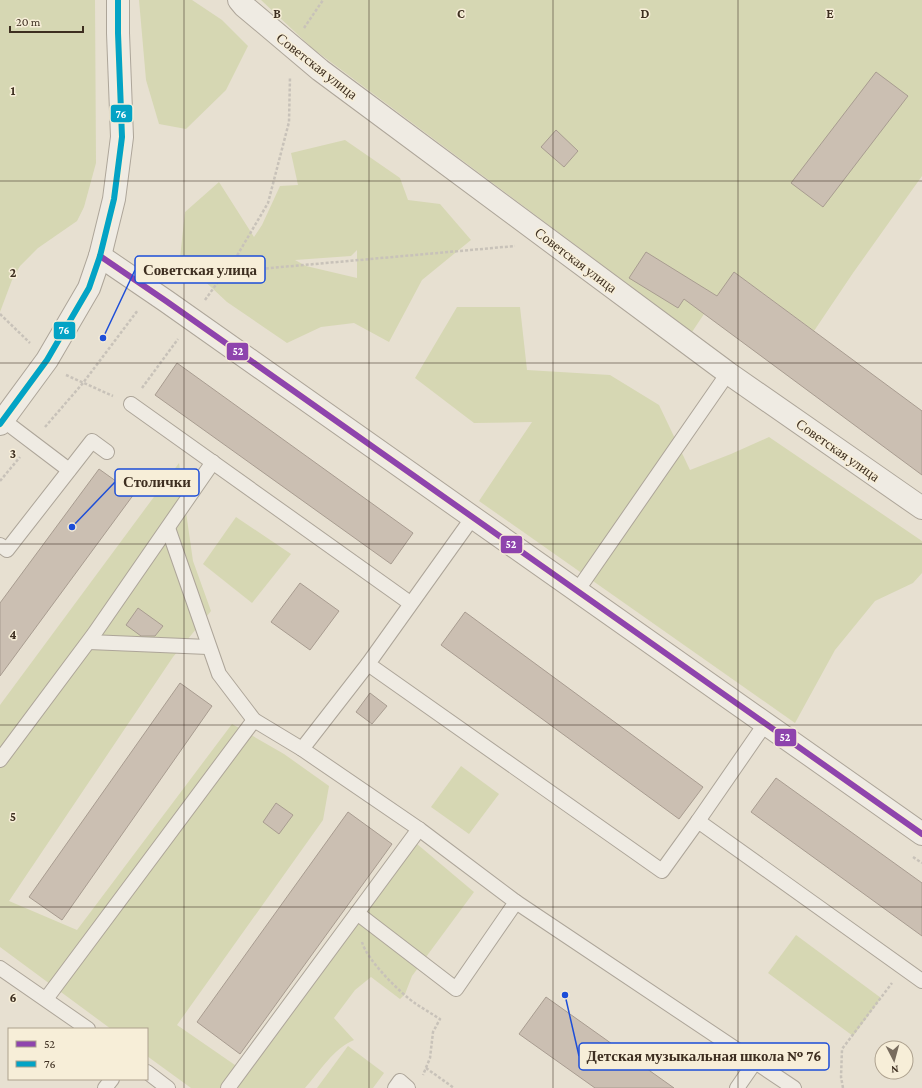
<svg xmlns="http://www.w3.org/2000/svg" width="922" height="1088" font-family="'Crimson Pro',serif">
  <rect width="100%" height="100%" fill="#e7e0d1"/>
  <g fill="#d6d7b3" fill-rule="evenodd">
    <path d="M 0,0 L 95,0 L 96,163 L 84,207 L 77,221 L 38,248 L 20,266 L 12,280 L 0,312 Z"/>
    <path d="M 139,0 L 192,0 L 222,20 L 248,46 L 226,90 L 186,129 L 159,124 L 146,80 Z"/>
    <path d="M 261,0 L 922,0 L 922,176 L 853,273 L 814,331 L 735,273 L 704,314 L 692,332 L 312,48 Z"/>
    <path d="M 345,140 L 400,178 L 408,200 L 440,204 L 471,240 L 422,280 L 389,342 L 354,323 L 321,327 L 287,343 L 227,302 L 180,258 L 185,212 L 219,182 L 254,237 L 262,225 L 280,186 L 298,185 L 291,153 ZM 357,250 L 357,278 L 306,266 L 295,260 L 351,256 Z"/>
    <path d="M 457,307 L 520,307 L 527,370 L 610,375 L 659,405 L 690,470 L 731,454 L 769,437 L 922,541 L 922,573 L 913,583 L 875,601 L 835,650 L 795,723 L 479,501 L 532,422 L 474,423 L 415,378 Z"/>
    <path d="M 179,463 L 193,561 L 211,611 L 173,657 L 9,901 L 77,930 L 232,724 L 284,754 L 329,786 L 323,820 L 177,1025 L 248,1074 L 417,844 L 474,892 L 412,976 L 405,994 L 400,999 L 371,977 L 355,990 L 334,1018 L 354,1040 C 334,1048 320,1071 305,1088 L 191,1088 L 147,1056 L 147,1029 L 111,1029 L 0,947 L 0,705 Z"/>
    <path d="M 236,517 L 291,554 L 252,603 L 203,564 Z"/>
    <path d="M 461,766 L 499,794 L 469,834 L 431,807 Z"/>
    <path d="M 796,935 L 881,998 L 853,1036 L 768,973 Z"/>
    <path d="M 348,1046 L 384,1073 L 373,1088 L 317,1088 Z"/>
  </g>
  <g fill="#cbbfb2" stroke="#a89c90">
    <path d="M 876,72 L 908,96 L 823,207 L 791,183 Z"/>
    <path d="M 556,130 L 578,151 L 564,167 L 541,147 Z"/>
    <path d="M 646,252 L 717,296 L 734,272 L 922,411 L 922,475 L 684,299 L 678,308 L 629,278 Z"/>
    <path d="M 177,363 L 413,533 L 391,564 L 155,395 Z"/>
    <path d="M 99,469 L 134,494 L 0,676 L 0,603 Z"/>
    <path d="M 300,583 L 339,611 L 310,650 L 271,622 Z"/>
    <path d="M 138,608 L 163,626 L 155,636 L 141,636 L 126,625 Z"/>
    <path d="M 465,612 L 703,787 L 679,819 L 441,645 Z"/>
    <path d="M 180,683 L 212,706 L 62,920 L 29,897 Z"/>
    <path d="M 370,693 L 387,706 L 372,724 L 356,712 Z"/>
    <path d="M 776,778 L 922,883 L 922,936 L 751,812 Z"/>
    <path d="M 276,803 L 293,815 L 279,834 L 263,822 Z"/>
    <path d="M 348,812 L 392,844 L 240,1054 L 197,1022 Z"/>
    <path d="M 546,997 L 674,1088 L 595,1088 L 519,1034 Z"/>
  </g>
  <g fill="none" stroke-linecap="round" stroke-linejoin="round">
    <g stroke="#ada599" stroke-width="16">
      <g id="service">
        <path d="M 131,404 L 410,603"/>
        <path d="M 3,420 L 69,470"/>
        <path d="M 473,517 L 368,664 L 662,871 L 698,821 L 922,981"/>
        <path d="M 168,528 L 219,674 L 254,720 L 302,749 L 419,829 L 516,902 L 456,989 L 357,913"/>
        <path d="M 0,545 L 7,550 L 92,441 L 107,452"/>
        <path d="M 577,591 L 728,373"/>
        <path d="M 89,642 L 208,647"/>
        <path d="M 302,749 L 368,664"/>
        <path d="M 0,760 L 94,634 L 213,462"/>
        <path d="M 698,821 L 765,724"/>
        <path d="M 516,902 L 794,1088"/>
        <path d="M 0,968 L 88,1029"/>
        <path d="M 46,999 L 254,720"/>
        <path d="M 147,1072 L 168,1088"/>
        <path d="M 105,1088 L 112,1079"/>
        <path d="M 228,1088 L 419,829"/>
        <path d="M 395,1088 L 400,1081 L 408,1088"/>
        <path d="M 737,1088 L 755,1062"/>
      </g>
    </g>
    <g stroke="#ada599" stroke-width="24">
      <g id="minor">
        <path d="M 239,0 L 244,6 L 320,70 L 728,373 L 922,508"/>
        <path d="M 100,256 L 166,301 L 922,834"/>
      </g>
    </g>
    <g stroke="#ada599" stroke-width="24">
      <path id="tertiary" d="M 0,424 L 47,360 L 89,288 L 100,256 L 114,199 L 122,137 L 118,33 L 118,0"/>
    </g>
    <g stroke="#c8c2b9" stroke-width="2.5" stroke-dasharray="3 2" stroke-linecap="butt">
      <path d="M 304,28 L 323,0"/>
      <path d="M 226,272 L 515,246"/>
      <path d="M 205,300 L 238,254 L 268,203 L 289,122 L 290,77"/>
      <path d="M 0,314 L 30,343"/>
      <path d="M 66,375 L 113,396"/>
      <path d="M 142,388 L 178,339"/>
      <path d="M 45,427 L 83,383 L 138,310"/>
      <path d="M 0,481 L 20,457"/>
      <path d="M 913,857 L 922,863"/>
      <path d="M 362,942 C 367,960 400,993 416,1004 C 424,1009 432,1014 440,1019 L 433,1032 L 430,1058 L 423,1075"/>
      <path d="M 426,1068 L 454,1088"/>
      <path d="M 843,1088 L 841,1077 L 842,1049 L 892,983"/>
    </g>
    <use href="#service" stroke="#efebe3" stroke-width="14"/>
    <use href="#minor" stroke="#efebe3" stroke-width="22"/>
    <use href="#tertiary" stroke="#efebe3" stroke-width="22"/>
    <g stroke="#f7eed8" stroke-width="9">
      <path id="bus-1" d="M 100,256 L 166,301 L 922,834"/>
    </g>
    <g stroke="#f7eed8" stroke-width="9">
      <path id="bus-2" d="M 0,424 L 47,360 L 89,288 L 100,256 L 114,199 L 122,137 L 118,33 L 118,0"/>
    </g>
    <use href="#bus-1" stroke="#8e44ad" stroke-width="6"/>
    <use href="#bus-2" stroke="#03a3c5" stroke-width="6"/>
  </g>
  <path fill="none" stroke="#3d2e20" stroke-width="1" stroke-opacity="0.55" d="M 184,0 L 184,1088M 369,0 L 369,1088M 553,0 L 553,1088M 738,0 L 738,1088M 0,181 L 922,181M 0,363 L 922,363M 0,544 L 922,544M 0,725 L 922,725M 0,907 L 922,907"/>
  <g text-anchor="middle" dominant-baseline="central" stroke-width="3" stroke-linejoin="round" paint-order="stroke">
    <g font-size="14" fill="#3d2e20" stroke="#f7eed8">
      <text transform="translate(317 66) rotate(38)">Советская улица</text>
      <text transform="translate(576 260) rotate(37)">Советская улица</text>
      <text transform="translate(838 450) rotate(35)">Советская улица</text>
    </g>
  </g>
  <g font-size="13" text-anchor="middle" font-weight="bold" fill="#3d2e20" stroke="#f7eed8" stroke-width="3" stroke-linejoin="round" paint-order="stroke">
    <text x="277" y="18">B</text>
    <text x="461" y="18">C</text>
    <text x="645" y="18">D</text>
    <text x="830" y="18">E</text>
    <text x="13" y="95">1</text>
    <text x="13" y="277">2</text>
    <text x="13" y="458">3</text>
    <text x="13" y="639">4</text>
    <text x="13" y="821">5</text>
    <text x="13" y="1002">6</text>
  </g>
  <path fill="none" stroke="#1d4ed8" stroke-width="1.5" d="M103 338L135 270M72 527L115 482M565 995L579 1056"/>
  <g fill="#1d4ed8" stroke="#f7eed8" stroke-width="1.5">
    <circle cx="103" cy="338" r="4"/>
    <circle cx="72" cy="527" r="4"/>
    <circle cx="565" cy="995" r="4"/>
  </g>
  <g fill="#f7eed8" stroke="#1d4ed8" stroke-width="1.5">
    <rect x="135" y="256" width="130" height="27" rx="4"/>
    <rect x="115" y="469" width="84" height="27" rx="4"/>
    <rect x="579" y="1043" width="250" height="27" rx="4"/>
  </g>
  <g font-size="15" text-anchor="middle" font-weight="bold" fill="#3d2e20">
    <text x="200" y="275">Советская улица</text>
    <text x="157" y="487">Столички</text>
    <text x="704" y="1061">Детская музыкальная школа № 76</text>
  </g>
  <g stroke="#f7eed8" stroke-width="1.5">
    <rect x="110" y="104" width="23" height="19" rx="4" fill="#03a3c5"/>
    <rect x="53" y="321" width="23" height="19" rx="4" fill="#03a3c5"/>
    <rect x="226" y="342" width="23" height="19" rx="4" fill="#8e44ad"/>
    <rect x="500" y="535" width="23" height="19" rx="4" fill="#8e44ad"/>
    <rect x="774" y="728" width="23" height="19" rx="4" fill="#8e44ad"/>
  </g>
  <g font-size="11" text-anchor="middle" font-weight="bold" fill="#fff">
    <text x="121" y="118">76</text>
    <text x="64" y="334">76</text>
    <text x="238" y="355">52</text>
    <text x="511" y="548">52</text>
    <text x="785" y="741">52</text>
  </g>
  <rect x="8" y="1028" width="140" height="52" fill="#f7eed8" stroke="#ada18e"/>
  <rect x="16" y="1041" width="20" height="6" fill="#8e44ad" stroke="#ada18e"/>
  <text x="44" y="1048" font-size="12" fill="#3d2e20">52</text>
  <rect x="16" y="1061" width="20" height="6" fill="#03a3c5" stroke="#ada18e"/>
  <text x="44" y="1068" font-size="12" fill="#3d2e20">76</text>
  <g transform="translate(894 1060) rotate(174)"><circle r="19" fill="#f7eed8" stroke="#ada18e"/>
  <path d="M0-3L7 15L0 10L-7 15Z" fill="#786c5e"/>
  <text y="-6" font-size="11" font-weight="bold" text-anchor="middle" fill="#3d2e20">N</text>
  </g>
  <path d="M10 26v6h73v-6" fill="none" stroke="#3d2e20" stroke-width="2"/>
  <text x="16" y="26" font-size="12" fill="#3d2e20" stroke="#f7eed8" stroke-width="3" paint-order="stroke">20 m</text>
</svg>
